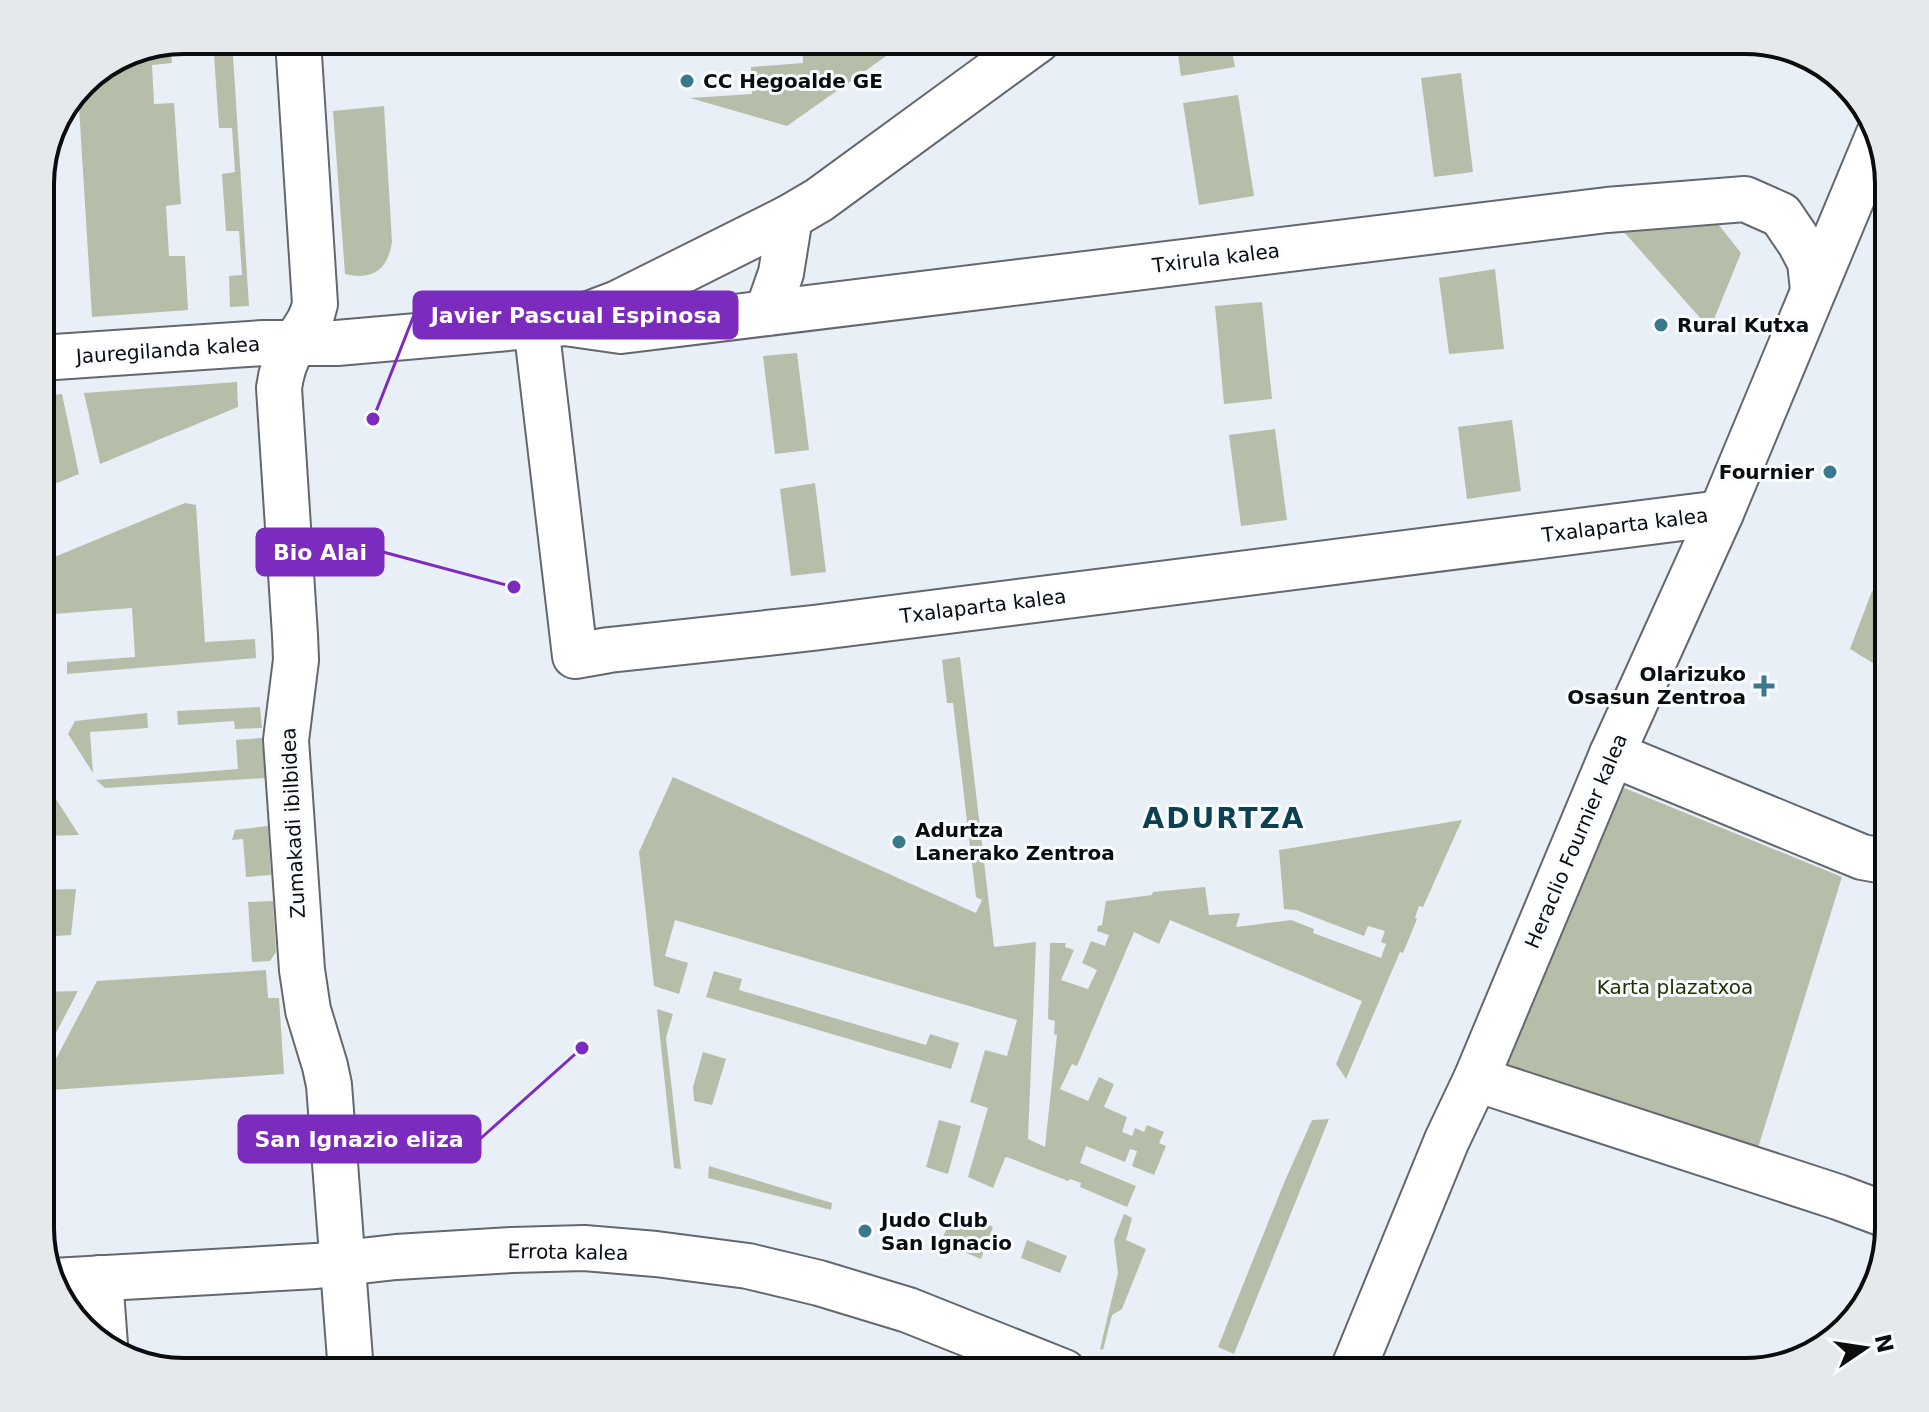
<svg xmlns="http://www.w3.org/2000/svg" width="1929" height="1412" font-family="'DejaVu Sans',sans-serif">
  <rect width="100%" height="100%" fill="#e9eff7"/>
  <g fill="#b6beaa">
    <path d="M 213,40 L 232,40 L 249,306 L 230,307 L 229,276 L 242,275 L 239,231 L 226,231 L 222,174 L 235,172 L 232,128 L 219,128 Z"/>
    <path d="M 802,40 L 909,40 L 787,126 L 690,98 L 752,94 L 751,67 L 803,63 Z"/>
    <path d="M 1176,40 L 1230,40 L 1235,67 L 1181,76 Z"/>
    <path d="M 170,45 L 172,63 L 152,65 L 154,104 L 174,103 L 181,204 L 166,206 L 169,256 L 185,256 L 188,310 L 92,317 L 78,91 L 89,76 Z"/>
    <path d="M 1461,73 L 1473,172 L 1434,177 L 1421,78 Z"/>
    <path d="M 1238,95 L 1254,196 L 1199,205 L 1183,103 Z"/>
    <path d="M 384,106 L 392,242 C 388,269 373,281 345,274 L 333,111 Z"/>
    <path d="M 1714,219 L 1741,253 L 1710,329 L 1624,232 Z"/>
    <path d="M 1495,269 L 1504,349 L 1449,354 L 1439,278 Z"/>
    <path d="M 1262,302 L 1272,399 L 1224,404 L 1215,306 Z"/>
    <path d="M 797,353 L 809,450 L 775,454 L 763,356 Z"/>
    <path d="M 237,382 L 238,407 L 100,464 L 84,393 Z"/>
    <path d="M 62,394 L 79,474 L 40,490 L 40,396 Z"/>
    <path d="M 1512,420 L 1521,491 L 1467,499 L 1458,427 Z"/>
    <path d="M 1275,429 L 1287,520 L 1241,526 L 1229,435 Z"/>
    <path d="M 815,483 L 826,572 L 791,576 L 780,489 Z"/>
    <path d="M 185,503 L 196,505 L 205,642 L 255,639 L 256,658 L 67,674 L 67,662 L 135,657 L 132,608 L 41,615 L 40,563 Z"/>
    <path d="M 1889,590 L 1889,673 L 1850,649 L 1872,591 Z"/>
    <path d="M 960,657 L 994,947 L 1036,942 L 1028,1139 L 1045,1147 L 1057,1035 L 1054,1034 L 1055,1021 L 1048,1019 L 1050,943 L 1066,943 L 1065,947 L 1074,950 L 1061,980 L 1088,989 L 1097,970 L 1082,963 L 1091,941 L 1105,946 L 1109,935 L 1097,931 L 1098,926 L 1102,925 L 1106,901 L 1152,895 L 1153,892 L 1205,887 L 1209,915 L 1240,913 L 1236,927 L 1291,920 L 1314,929 L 1313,933 L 1381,958 L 1386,944 L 1381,942 L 1385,931 L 1368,926 L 1364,936 L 1296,910 L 1284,909 L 1279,850 L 1462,820 L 1423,907 L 1419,906 L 1415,918 L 1417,919 L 1403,953 L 1400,952 L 1346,1079 L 1336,1064 L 1362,1001 L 1170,920 L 1159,944 L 1134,932 L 1077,1066 L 1072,1064 L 1060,1089 L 1088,1101 L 1099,1077 L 1114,1084 L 1104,1107 L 1127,1117 L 1122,1132 L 1132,1136 L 1135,1128 L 1144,1132 L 1147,1125 L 1164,1132 L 1159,1143 L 1166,1146 L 1154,1175 L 1132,1166 L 1137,1151 L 1130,1149 L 1125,1162 L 1086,1146 L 1080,1163 L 1136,1186 L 1127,1207 L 1080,1187 L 1081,1183 L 1070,1179 L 1068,1181 L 1007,1157 L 1005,1158 L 993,1188 L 968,1177 L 988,1108 L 970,1102 L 985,1050 L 1007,1056 L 1017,1020 L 675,920 L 665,956 L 688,963 L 679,994 L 654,986 L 639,852 L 673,777 L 976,913 L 982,900 L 976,897 L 953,703 L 947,703 L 942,660 Z"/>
    <path d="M 260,707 L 262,728 L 235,729 L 234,721 L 178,725 L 177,711 Z"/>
    <path d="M 147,713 L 148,728 L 90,732 L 93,773 L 68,734 L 75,721 Z"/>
    <path d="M 262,738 L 265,778 L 105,788 L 96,780 L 238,769 L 236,740 Z"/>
    <path d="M 40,774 L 79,835 L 40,836 Z"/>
    <path d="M 1622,787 L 1842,877 L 1758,1148 L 1503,1068 Z"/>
    <path d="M 268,826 L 271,875 L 246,877 L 243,839 L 232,840 L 235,830 Z"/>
    <path d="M 76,889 L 71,935 L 40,937 L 40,890 Z"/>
    <path d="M 273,901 L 276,952 L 270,961 L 252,962 L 248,902 Z"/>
    <path d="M 266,970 L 268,998 L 279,998 L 284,1074 L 51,1090 L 50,1070 L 97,981 Z"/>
    <path d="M 714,971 L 742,979 L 739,990 L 926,1045 L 930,1034 L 959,1043 L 951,1069 L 706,997 Z"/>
    <path d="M 78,991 L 40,1063 L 40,992 Z"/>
    <path d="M 657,1009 L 673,1014 L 666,1038 L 681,1169 L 674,1168 Z"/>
    <path d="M 703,1052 L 726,1059 L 712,1105 L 694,1101 L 693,1087 Z"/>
    <path d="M 1329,1119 L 1234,1354 L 1218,1347 L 1284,1183 L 1312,1120 Z"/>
    <path d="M 939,1120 L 961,1126 L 948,1174 L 926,1167 Z"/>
    <path d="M 709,1166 L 832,1203 L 831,1210 L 708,1178 Z"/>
    <path d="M 955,1210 L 993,1227 L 981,1259 L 964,1252 L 966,1245 L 943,1237 Z"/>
    <path d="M 1124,1214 L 1132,1218 L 1126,1240 L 1146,1249 L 1122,1309 L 1112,1315 L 1103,1350 L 1100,1349 L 1118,1273 L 1114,1240 Z"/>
    <path d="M 1027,1240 L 1067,1256 L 1060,1273 L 1021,1258 Z"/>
  </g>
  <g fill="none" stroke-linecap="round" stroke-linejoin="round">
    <g stroke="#63686f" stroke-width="48">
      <g id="minor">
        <path d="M 298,40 L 315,304 C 311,323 303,329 294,345 C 285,359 281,372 279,388 L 295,635 L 296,660 L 286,740 L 302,970 L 308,1010 L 325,1066 L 329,1085 L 351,1372"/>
        <path d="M 767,313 L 781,273 L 790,217"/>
        <path d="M 565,323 L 621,331 L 1607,210 L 1745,199 L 1781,215 L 1800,243 L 1810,262 L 1813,290"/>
        <path d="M 536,325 L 575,656 L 609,650 L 813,628 L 1721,513"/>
        <path d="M 40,358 L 263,343 L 337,343 L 565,323 L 618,303 L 790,217 L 819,200 L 1038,40"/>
        <path d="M 1612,754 L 1862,857 L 1889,862"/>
        <path d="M 1476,1079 L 1838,1197 L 1889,1216"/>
        <path d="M 100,1278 L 105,1345"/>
        <path d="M 53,1281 L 316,1266 L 396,1257 L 512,1250 L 584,1248 L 656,1254 L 748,1266 L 819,1283 L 908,1310 L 1064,1372"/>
      </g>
    </g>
    <g stroke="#63686f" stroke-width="48">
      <path id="major" d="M 1352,1372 L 1447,1140 L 1476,1079 L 1612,754 L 1721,513 L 1878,136"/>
    </g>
    <use href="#minor" stroke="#fff" stroke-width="44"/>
    <use href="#major" stroke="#fff" stroke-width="44"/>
  </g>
  <g fill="#3a788e" stroke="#f9fcff" stroke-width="3">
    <circle cx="687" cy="81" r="8"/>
    <circle cx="1661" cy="325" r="8"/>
    <circle cx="1830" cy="472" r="8"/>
    <path d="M1760 674h8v8h8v8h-8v8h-8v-8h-8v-8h8z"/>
    <circle cx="899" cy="842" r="8"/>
    <circle cx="865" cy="1231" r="8"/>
  </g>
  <g text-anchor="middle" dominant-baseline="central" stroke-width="6" stroke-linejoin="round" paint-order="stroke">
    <g font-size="20" font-weight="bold" fill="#0a0c0e" stroke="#f9fcff" text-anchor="start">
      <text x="703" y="81">CC Hegoalde GE</text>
      <text x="1677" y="325">Rural Kutxa</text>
      <text x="1814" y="472" text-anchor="end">Fournier</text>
      <text x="1746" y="674" text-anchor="end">Olarizuko<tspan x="1746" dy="23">Osasun Zentroa</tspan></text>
      <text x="915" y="830">Adurtza<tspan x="915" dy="23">Lanerako Zentroa</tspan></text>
      <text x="881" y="1220">Judo Club<tspan x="881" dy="23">San Ignacio</tspan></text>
    </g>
    <g font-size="20" fill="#0a0c0e" stroke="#f9fcff">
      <text transform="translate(1216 258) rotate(-7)">Txirula kalea</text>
      <text transform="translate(168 350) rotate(-4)">Jauregilanda kalea</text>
      <text transform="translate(1625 525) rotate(-7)">Txalaparta kalea</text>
      <text transform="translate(983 606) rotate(-7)">Txalaparta kalea</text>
      <text transform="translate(293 823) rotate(-93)">Zumakadi ibilbidea</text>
      <text transform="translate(1576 841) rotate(-67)">Heraclio Fournier kalea</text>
      <text transform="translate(568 1252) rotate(1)">Errota kalea</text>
    </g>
    <g font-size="20" fill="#232f00" stroke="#f9fcff">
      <text x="1675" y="987">Karta plazatxoa</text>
    </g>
    <g font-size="28" font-weight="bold" letter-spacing="2" fill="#0c4152" stroke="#f9fcff">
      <text x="1224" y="818">ADURTZA</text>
    </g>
  </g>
  <path d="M0 0H1929V1412H0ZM184 54H1745A130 130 0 0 1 1875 184V1228A130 130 0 0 1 1745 1358H184A130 130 0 0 1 54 1228V184A130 130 0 0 1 184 54Z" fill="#e6e9ec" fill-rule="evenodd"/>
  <path fill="none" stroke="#0a0c0e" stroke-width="4" d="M184 54H1745A130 130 0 0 1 1875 184V1228A130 130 0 0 1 1745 1358H184A130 130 0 0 1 54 1228V184A130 130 0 0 1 184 54Z"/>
  <path fill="none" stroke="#7b2cbf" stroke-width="3" d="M373 419L414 315M514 587L383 552M582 1048L480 1139"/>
  <g fill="#7b2cbf" stroke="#f9fcff" stroke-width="3">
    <circle cx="373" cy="419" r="8"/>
    <circle cx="514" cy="587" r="8"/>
    <circle cx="582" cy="1048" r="8"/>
  </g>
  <g fill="#7b2cbf" stroke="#7b2cbf" stroke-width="3">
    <rect x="414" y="292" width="323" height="46" rx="8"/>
    <rect x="257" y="529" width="126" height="46" rx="8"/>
    <rect x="239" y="1116" width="241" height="46" rx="8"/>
  </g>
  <g font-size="22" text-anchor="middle" font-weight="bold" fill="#fff">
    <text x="576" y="323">Javier Pascual Espinosa</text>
    <text x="320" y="560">Bio Alai</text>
    <text x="359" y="1147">San Ignazio eliza</text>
  </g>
  <g transform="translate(1865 1348) rotate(77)" stroke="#f9fcff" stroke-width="6" paint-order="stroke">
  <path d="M0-6L14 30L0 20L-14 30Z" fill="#0a0c0e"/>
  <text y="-12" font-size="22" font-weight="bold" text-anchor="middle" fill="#0a0c0e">N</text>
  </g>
</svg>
